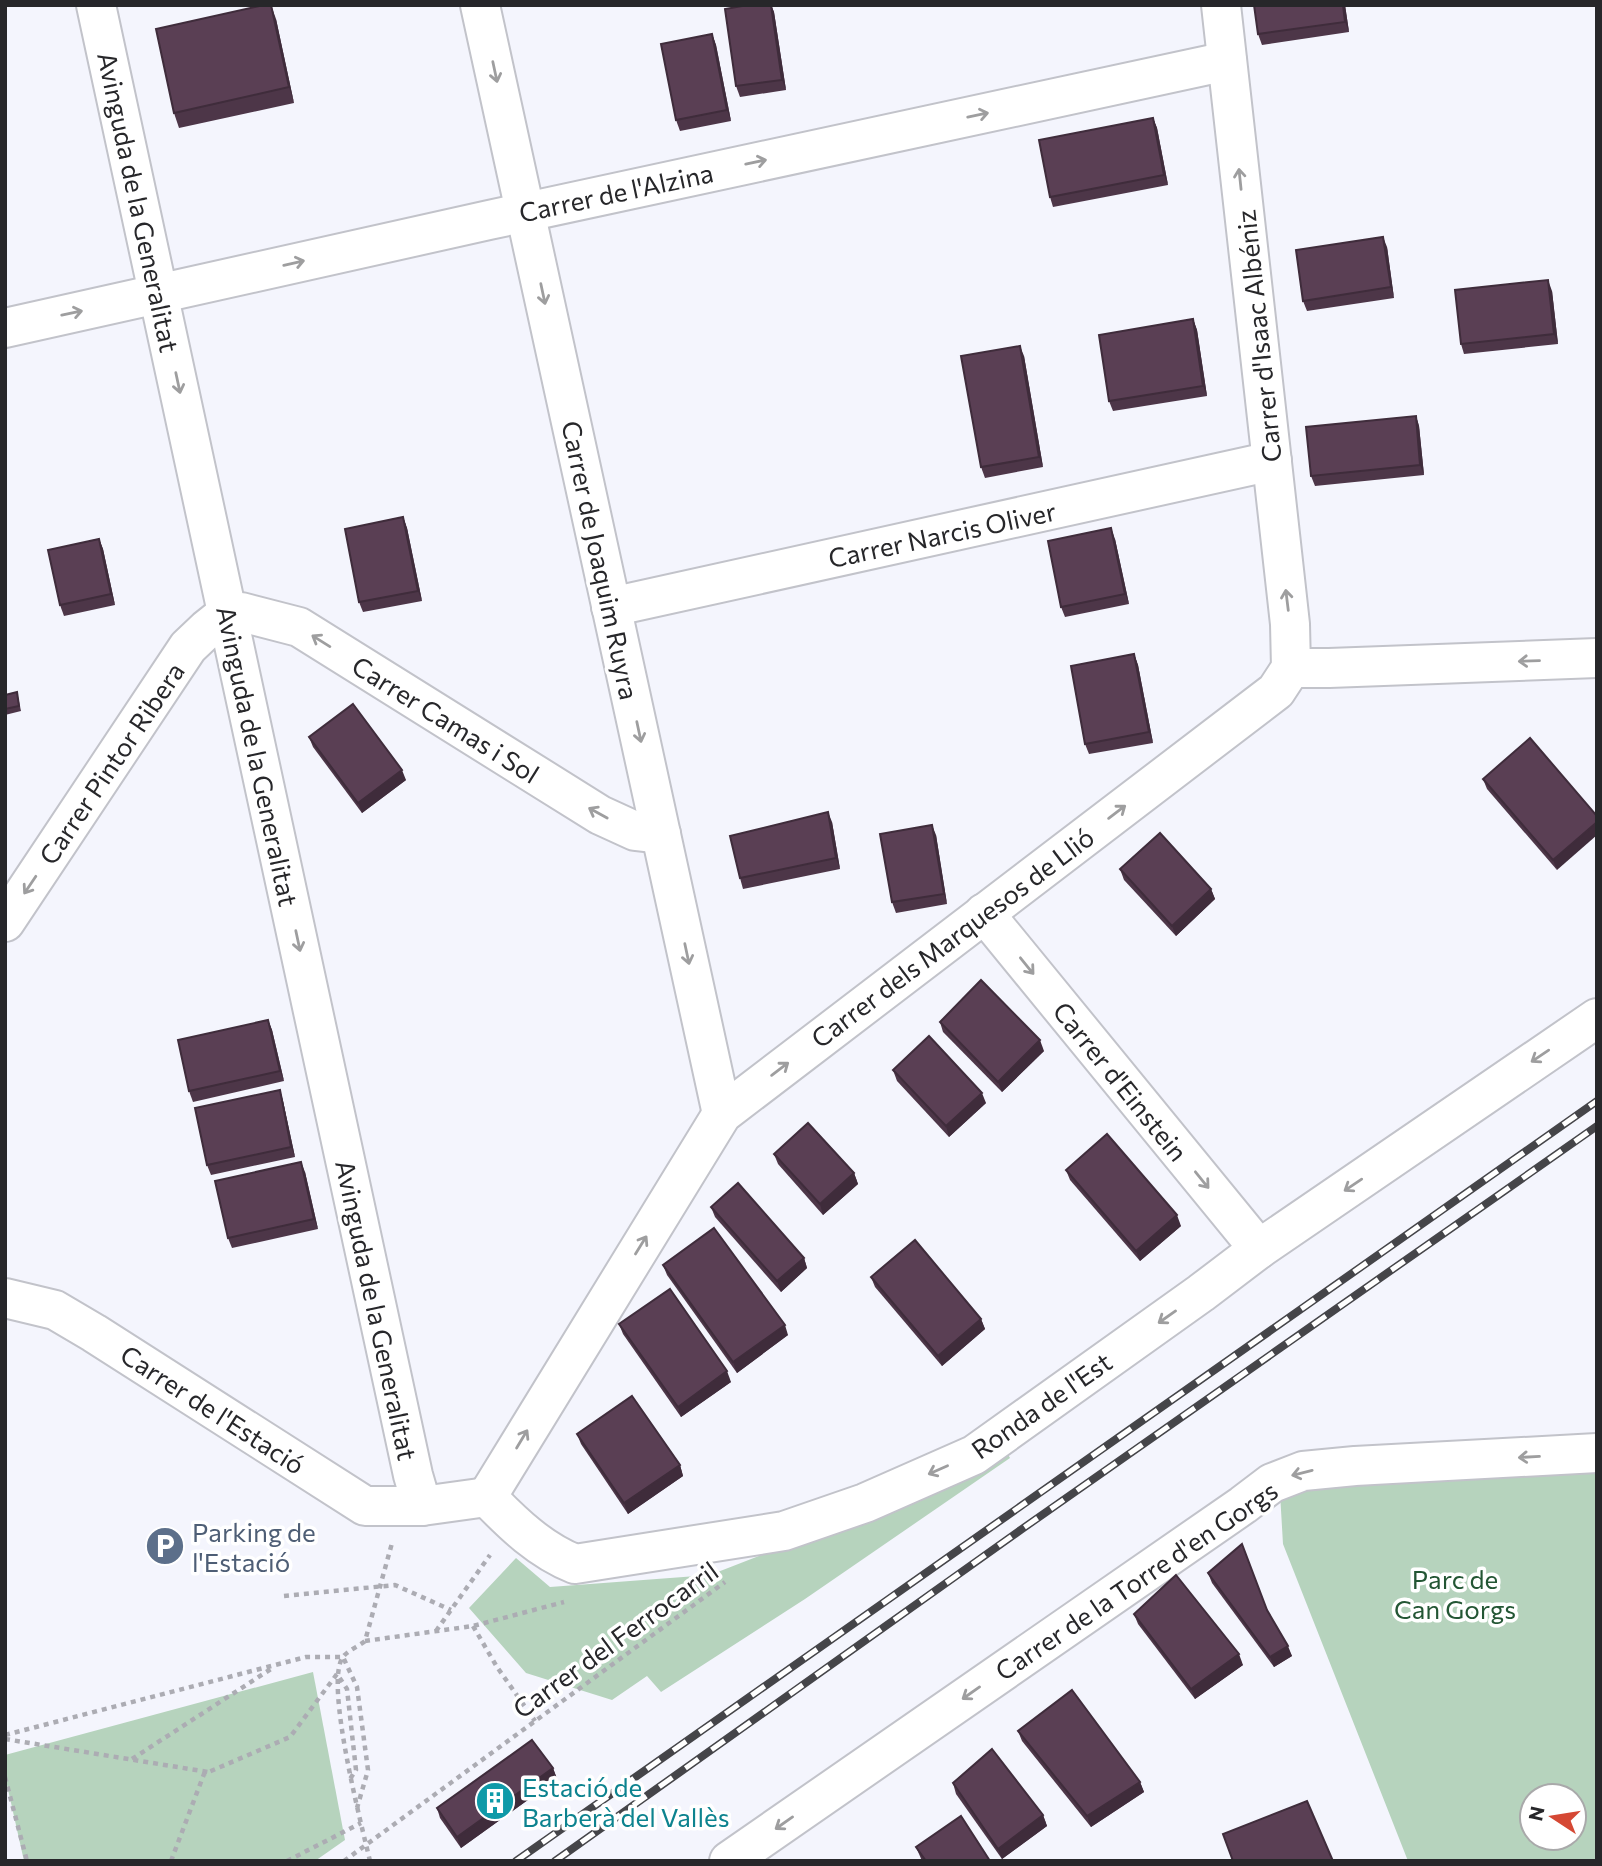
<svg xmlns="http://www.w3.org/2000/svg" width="1602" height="1866" font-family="Commissioner,sans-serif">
  <rect width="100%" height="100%" fill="#f4f5fd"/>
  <g fill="#b6d3bd" fill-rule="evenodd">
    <path d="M 1597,1437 L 1597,1861 L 1408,1861 L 1283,1544 L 1278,1459 ZM 1532,1796 L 1574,1796 L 1574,1838 L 1532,1838 Z"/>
    <path d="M 1003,1445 L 1010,1458 L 805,1599 L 661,1692 L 647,1676 L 612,1700 L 526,1673 L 469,1608 L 516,1558 L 550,1587 L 710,1575 L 808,1537 Z"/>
    <path d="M 313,1672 L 345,1840 L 315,1861 L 24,1861 L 5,1776 L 5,1755 Z"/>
  </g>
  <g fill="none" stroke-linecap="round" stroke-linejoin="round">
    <g stroke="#c2c3ca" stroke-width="42">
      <g id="minor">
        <path d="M 96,5 L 413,1475 L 422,1506"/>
        <path d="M 480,5 L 722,1114"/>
        <path d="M 1221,5 L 1290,624 L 1291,668"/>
        <path d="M 5,328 L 489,220 L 1227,61"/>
        <path d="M 611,607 L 1272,461"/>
        <path d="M 1291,668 L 1329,668 L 1597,658"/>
        <path d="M 984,913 L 1259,1249"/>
        <path d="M 5,922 L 188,647 L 207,629 L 227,613 L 241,612 L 299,627 L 600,815 L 635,831 L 661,834"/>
        <path d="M 5,1298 L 55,1310 L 94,1333 L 365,1506 L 422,1506 L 487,1497"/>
        <path d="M 487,1497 C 513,1524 540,1550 575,1564 L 784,1531 L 865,1503 L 974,1455 L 1201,1293 L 1259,1249 L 1597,1018"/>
        <path d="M 487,1497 L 722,1114 L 1276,691 L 1291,668"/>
        <path d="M 729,1861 L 1243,1505 L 1272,1483 L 1303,1471 L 1355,1466 L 1597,1453"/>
      </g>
    </g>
    <g stroke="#acacb3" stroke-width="4.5" stroke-dasharray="5 5" stroke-linecap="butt">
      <path d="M 284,1596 L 395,1585 L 451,1610"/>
      <path d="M 473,1626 L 497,1667 L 535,1721"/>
      <path d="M 436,1631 L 490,1555"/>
      <path d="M 365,1641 L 473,1626 L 564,1602"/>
      <path d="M 5,1735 L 306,1657 L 343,1657 L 357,1687 L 368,1770 L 357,1808"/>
      <path d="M 5,1739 L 208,1772"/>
      <path d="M 132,1759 L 274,1667"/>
      <path d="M 5,1777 L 27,1861"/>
      <path d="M 171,1861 L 204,1774 L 290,1737 L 337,1674 L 347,1689 L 356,1770 L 350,1779"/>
      <path d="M 287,1861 L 361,1823"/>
      <path d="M 344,1861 L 725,1582"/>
      <path d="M 370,1861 C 362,1827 324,1682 343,1657 C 347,1651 359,1646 365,1641 L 392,1543"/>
    </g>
    <use href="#minor" stroke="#fff" stroke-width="38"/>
    <g stroke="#454549" stroke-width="8">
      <g id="rail">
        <path d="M 516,1861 L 1597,1101"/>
        <path d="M 555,1861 L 1022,1529 L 1597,1126"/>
      </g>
    </g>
    <use href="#rail" stroke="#fff" stroke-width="5" stroke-dasharray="16" stroke-linecap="butt"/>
  </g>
  <g fill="#4d3648">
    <path d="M 748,5 L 771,5 L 774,12 L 786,90 L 740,97 L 736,86 Z"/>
    <path d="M 1345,5 L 1349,32 L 1262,45 L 1258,34 Z"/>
    <path d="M 276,19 L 294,103 L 179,128 L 174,113 Z"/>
    <path d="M 712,34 L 716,45 L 731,121 L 680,131 L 676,120 Z"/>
    <path d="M 1153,118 L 1157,128 L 1168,185 L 1053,207 L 1050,197 Z"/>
    <path d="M 1387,247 L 1394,298 L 1307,311 L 1303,301 Z"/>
    <path d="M 1552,291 L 1558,344 L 1464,354 L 1461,344 Z"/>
    <path d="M 1193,319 L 1197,330 L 1207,396 L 1113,411 L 1109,401 Z"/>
    <path d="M 1024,356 L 1043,467 L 985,478 L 981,467 Z"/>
    <path d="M 1416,416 L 1419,426 L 1424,475 L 1315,486 L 1311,476 Z"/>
    <path d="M 403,517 L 407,528 L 422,601 L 363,612 L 359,602 Z"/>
    <path d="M 99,539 L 103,549 L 115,605 L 64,616 L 60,605 Z"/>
    <path d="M 1115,539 L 1129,604 L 1065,617 L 1061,607 Z"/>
    <path d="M 1134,654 L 1138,665 L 1153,743 L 1089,754 L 1085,744 Z"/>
    <path d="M 17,692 L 21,711 L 5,715 L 5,695 Z"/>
    <path d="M 309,737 L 406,780 L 362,813 L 313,747 Z"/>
    <path d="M 1530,738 L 1557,870 L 1487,789 L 1483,779 Z"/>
    <path d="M 832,822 L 840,869 L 743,889 L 740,878 Z"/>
    <path d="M 936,835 L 947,904 L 896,913 L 892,902 Z"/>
    <path d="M 1120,869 L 1211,889 L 1215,899 L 1176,936 L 1124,880 Z"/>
    <path d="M 268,1020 L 272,1030 L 284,1081 L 193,1102 L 189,1091 Z"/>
    <path d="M 940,1022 L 1044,1051 L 1002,1092 L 943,1032 Z"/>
    <path d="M 893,1070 L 986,1103 L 949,1137 L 897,1081 Z"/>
    <path d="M 280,1090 L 283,1101 L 295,1157 L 211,1175 L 207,1165 Z"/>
    <path d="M 774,1154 L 854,1173 L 858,1184 L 823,1215 L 778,1164 Z"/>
    <path d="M 1066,1170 L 1181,1226 L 1140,1261 L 1070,1180 Z"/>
    <path d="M 305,1172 L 318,1229 L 232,1248 L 228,1238 Z"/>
    <path d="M 711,1207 L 804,1258 L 807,1268 L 781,1292 L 715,1217 Z"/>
    <path d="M 663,1265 L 788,1335 L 737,1373 L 667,1275 Z"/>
    <path d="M 871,1277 L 981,1319 L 985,1329 L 942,1366 L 875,1287 Z"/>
    <path d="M 619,1324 L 731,1382 L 681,1417 L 623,1334 Z"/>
    <path d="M 577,1434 L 680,1465 L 683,1476 L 628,1514 L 581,1444 Z"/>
    <path d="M 1208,1573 L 1267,1610 L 1292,1656 L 1274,1667 L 1212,1583 Z"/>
    <path d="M 1134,1614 L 1243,1665 L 1195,1699 L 1138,1624 Z"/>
    <path d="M 1018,1731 L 1140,1782 L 1144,1792 L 1091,1827 L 1022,1741 Z"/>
    <path d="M 553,1768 L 557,1779 L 461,1848 L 440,1818 L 437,1808 Z"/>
    <path d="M 953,1783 L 1043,1815 L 1047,1826 L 1002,1859 L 956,1794 Z"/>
    <path d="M 916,1847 L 990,1861 L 922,1861 Z"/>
  </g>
  <g fill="#3f2c3b">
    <path d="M 271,5 L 276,19 L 294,103 L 289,87 Z"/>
    <path d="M 771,5 L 774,12 L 786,90 L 782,80 Z"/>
    <path d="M 1343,5 L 1345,5 L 1349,32 L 1345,22 Z"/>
    <path d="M 712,34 L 716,45 L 731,121 L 727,110 Z"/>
    <path d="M 1153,118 L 1157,128 L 1168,185 L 1164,175 Z"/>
    <path d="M 1383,237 L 1387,247 L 1394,298 L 1391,287 Z"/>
    <path d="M 1548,280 L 1552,291 L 1558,344 L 1554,334 Z"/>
    <path d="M 1193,319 L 1197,330 L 1207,396 L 1203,386 Z"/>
    <path d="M 1020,346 L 1024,356 L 1043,467 L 1039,457 Z"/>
    <path d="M 1416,416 L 1419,426 L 1424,475 L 1420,465 Z"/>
    <path d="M 403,517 L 407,528 L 422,601 L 418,591 Z"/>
    <path d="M 1111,528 L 1115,539 L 1129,604 L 1125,594 Z"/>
    <path d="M 99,539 L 103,549 L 115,605 L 111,594 Z"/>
    <path d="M 1134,654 L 1138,665 L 1153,743 L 1149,732 Z"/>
    <path d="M 402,770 L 406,780 L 362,813 L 358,803 Z"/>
    <path d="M 828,812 L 832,822 L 840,869 L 836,858 Z"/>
    <path d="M 1597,822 L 1597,835 L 1557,870 L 1553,860 Z"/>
    <path d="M 932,825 L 936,835 L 947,904 L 944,894 Z"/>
    <path d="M 1211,889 L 1215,899 L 1176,936 L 1172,926 Z"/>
    <path d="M 268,1020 L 272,1030 L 284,1081 L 280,1071 Z"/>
    <path d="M 1040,1040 L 1044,1051 L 1002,1092 L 998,1082 Z"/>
    <path d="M 280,1090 L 283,1101 L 295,1157 L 291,1147 Z"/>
    <path d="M 982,1093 L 986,1103 L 949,1137 L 946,1126 Z"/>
    <path d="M 301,1162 L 305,1172 L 318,1229 L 314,1219 Z"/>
    <path d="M 854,1173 L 858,1184 L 823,1215 L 820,1204 Z"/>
    <path d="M 1177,1215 L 1181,1226 L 1140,1261 L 1136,1251 Z"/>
    <path d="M 804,1258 L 807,1268 L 781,1292 L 777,1281 Z"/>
    <path d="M 981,1319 L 985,1329 L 942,1366 L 938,1356 Z"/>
    <path d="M 785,1325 L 788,1335 L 737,1373 L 733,1362 Z"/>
    <path d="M 727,1371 L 731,1382 L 681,1417 L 678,1407 Z"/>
    <path d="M 680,1465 L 683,1476 L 628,1514 L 624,1503 Z"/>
    <path d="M 1288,1646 L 1292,1656 L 1274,1667 L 1270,1657 Z"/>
    <path d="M 1239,1654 L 1243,1665 L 1195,1699 L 1191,1689 Z"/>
    <path d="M 553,1768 L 557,1779 L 461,1848 L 457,1837 Z"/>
    <path d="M 1140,1782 L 1144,1792 L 1091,1827 L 1087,1816 Z"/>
    <path d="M 1043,1815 L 1047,1826 L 1002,1859 L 998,1849 Z"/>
  </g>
  <g fill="#5a3f54" stroke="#3f2c3b" stroke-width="2">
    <path d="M 264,5 L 271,5 L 289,87 L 174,113 L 156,29 Z"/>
    <path d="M 748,5 L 771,5 L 782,80 L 736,86 L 725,9 Z"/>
    <path d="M 1254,5 L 1343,5 L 1345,22 L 1258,34 Z"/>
    <path d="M 712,34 L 727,110 L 676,120 L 661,44 Z"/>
    <path d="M 1153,118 L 1164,175 L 1050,197 L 1039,140 Z"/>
    <path d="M 1383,237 L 1391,287 L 1303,301 L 1296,250 Z"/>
    <path d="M 1548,280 L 1554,334 L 1461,344 L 1455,290 Z"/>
    <path d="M 1193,319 L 1203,386 L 1109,401 L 1099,335 Z"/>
    <path d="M 1020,346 L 1039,457 L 981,467 L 961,356 Z"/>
    <path d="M 1416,416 L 1420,465 L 1311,476 L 1306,427 Z"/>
    <path d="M 403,517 L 418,591 L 359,602 L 345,529 Z"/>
    <path d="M 1111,528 L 1125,594 L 1061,607 L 1048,541 Z"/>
    <path d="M 99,539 L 111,594 L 60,605 L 48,550 Z"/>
    <path d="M 1134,654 L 1149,732 L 1085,744 L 1071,666 Z"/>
    <path d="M 17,692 L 19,706 L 5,709 L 5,695 Z"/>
    <path d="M 353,704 L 402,770 L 358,803 L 309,737 Z"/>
    <path d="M 1530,738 L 1597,816 L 1597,822 L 1553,860 L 1483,779 Z"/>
    <path d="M 828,812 L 836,858 L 740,878 L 730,836 Z"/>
    <path d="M 932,825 L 944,894 L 892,902 L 880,834 Z"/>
    <path d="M 1160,833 L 1211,889 L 1172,926 L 1120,869 Z"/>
    <path d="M 981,980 L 1040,1040 L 998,1082 L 940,1022 Z"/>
    <path d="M 268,1020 L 280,1071 L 189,1091 L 178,1040 Z"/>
    <path d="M 929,1036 L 982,1093 L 946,1126 L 893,1070 Z"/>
    <path d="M 280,1090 L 291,1147 L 207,1165 L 195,1108 Z"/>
    <path d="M 808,1123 L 854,1173 L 820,1204 L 774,1154 Z"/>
    <path d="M 1107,1134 L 1177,1215 L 1136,1251 L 1066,1170 Z"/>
    <path d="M 301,1162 L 314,1219 L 228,1238 L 215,1181 Z"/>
    <path d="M 738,1183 L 804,1258 L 777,1281 L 711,1207 Z"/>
    <path d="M 714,1228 L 785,1325 L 733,1362 L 663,1265 Z"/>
    <path d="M 915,1240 L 981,1319 L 938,1356 L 871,1277 Z"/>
    <path d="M 670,1289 L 727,1371 L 678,1407 L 619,1324 Z"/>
    <path d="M 632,1396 L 680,1465 L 624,1503 L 577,1434 Z"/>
    <path d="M 1242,1544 L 1267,1610 L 1288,1646 L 1270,1657 L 1208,1573 Z"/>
    <path d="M 1176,1575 L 1239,1654 L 1191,1689 L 1134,1614 Z"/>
    <path d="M 1072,1690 L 1140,1782 L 1087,1816 L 1018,1731 Z"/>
    <path d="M 532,1740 L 553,1768 L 457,1837 L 437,1808 Z"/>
    <path d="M 992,1749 L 1043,1815 L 998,1849 L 953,1783 Z"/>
    <path d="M 1307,1801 L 1333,1861 L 1233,1861 L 1223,1834 Z"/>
    <path d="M 961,1816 L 990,1861 L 926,1861 L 916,1847 Z"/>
  </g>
  <defs><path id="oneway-shaft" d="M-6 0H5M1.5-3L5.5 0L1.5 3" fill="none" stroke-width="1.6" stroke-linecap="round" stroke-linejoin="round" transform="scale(1.75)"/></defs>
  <g stroke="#9e9e9f">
    <use href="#oneway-shaft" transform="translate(495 72) rotate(78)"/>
    <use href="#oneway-shaft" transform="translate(978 115) rotate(-12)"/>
    <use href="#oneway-shaft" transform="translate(756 162) rotate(-12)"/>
    <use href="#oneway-shaft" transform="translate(1240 179) rotate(-96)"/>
    <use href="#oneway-shaft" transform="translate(294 263) rotate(-13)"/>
    <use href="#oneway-shaft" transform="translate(543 294) rotate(78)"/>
    <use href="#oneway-shaft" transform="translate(72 313) rotate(-12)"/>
    <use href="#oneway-shaft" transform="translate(178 383) rotate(78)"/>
    <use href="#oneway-shaft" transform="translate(1287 600) rotate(-97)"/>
    <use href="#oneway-shaft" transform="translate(321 641) rotate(-148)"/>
    <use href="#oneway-shaft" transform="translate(1529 661) rotate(178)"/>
    <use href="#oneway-shaft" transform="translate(639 732) rotate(78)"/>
    <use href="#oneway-shaft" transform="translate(1117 812) rotate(-37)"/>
    <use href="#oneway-shaft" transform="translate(598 813) rotate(-151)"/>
    <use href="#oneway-shaft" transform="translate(30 885) rotate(124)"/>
    <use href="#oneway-shaft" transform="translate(298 941) rotate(78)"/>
    <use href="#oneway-shaft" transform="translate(687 954) rotate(78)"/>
    <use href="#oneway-shaft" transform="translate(1027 966) rotate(51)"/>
    <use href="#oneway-shaft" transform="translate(1540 1056) rotate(146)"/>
    <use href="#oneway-shaft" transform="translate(780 1069) rotate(-37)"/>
    <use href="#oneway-shaft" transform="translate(1202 1180) rotate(51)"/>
    <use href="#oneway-shaft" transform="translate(1353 1185) rotate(146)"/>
    <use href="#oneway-shaft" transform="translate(641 1245) rotate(-58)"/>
    <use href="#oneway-shaft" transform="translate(1167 1317) rotate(145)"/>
    <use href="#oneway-shaft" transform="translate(522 1439) rotate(-59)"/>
    <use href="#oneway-shaft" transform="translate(1529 1457) rotate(177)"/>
    <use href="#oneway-shaft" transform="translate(938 1470) rotate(156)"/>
    <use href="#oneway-shaft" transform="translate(1302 1473) rotate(166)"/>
    <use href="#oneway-shaft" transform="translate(971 1693) rotate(145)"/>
    <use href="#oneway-shaft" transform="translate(784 1823) rotate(145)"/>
  </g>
  <defs>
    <g id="parking-disc" transform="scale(2.0125)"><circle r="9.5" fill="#5c6f8a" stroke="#fff"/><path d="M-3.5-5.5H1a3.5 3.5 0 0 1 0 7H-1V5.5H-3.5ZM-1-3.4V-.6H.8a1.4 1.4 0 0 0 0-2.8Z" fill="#fff"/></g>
    <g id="building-disc" transform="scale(2.0125)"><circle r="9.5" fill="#0f9aa8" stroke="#fff"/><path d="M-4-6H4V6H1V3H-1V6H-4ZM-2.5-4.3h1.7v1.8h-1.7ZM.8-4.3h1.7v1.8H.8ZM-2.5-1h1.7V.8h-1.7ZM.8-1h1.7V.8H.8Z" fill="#fff"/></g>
  </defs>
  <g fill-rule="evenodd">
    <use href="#parking-disc" x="165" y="1546"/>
    <use href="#building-disc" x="495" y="1801"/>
  </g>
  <g text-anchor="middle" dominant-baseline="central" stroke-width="7" stroke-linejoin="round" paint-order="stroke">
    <g font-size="26" fill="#27272a" stroke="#fff">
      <text transform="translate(616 192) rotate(-12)">Carrer de l'Alzina</text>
      <text transform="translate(139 202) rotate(78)">Avinguda de la Generalitat</text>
      <text transform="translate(1258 336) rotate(-96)">Carrer d'Isaac Albéniz</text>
      <text transform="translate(942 534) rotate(-12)">Carrer Narcis Oliver</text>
      <text transform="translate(601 560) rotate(78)">Carrer de Joaquim Ruyra</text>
      <text transform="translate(446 719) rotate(32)">Carrer Camas i Sol</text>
      <text transform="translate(258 756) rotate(78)">Avinguda de la Generalitat</text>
      <text transform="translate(111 763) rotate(-56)">Carrer Pintor Ribera</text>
      <text transform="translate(952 937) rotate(-37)">Carrer dels Marquesos de Llió</text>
      <text transform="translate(1121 1081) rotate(51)">Carrer d'Einstein</text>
      <text transform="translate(377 1310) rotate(78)">Avinguda de la Generalitat</text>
      <text transform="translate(1041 1405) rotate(-35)">Ronda de l'Est</text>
      <text transform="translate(213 1409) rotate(33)">Carrer de l'Estació</text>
      <text transform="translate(1136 1580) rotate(-34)">Carrer de la Torre d'en Gorgs</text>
      <text transform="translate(615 1639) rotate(-36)">Carrer del Ferrocarril</text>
    </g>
    <g font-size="26" fill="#4e5e75" stroke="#fff" text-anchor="start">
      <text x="192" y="1531">Parking de<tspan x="192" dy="30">l'Estació</tspan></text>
    </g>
    <g font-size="26" fill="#235634" stroke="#fff">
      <text x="1455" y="1578">Parc de<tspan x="1455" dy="30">Can Gorgs</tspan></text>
    </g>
    <g font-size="26" fill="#0d838f" stroke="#fff" text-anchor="start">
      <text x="522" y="1786">Estació de<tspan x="522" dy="30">Barberà del Vallès</tspan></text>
    </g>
  </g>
  <rect width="1602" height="1866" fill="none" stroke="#27272a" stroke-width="14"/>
  <g transform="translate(1553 1817) rotate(282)"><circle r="33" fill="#ffffff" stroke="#a9a9aa" stroke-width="2"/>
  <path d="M0-5L12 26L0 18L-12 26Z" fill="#d54834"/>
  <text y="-10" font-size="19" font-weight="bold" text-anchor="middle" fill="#27272a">N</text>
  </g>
</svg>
